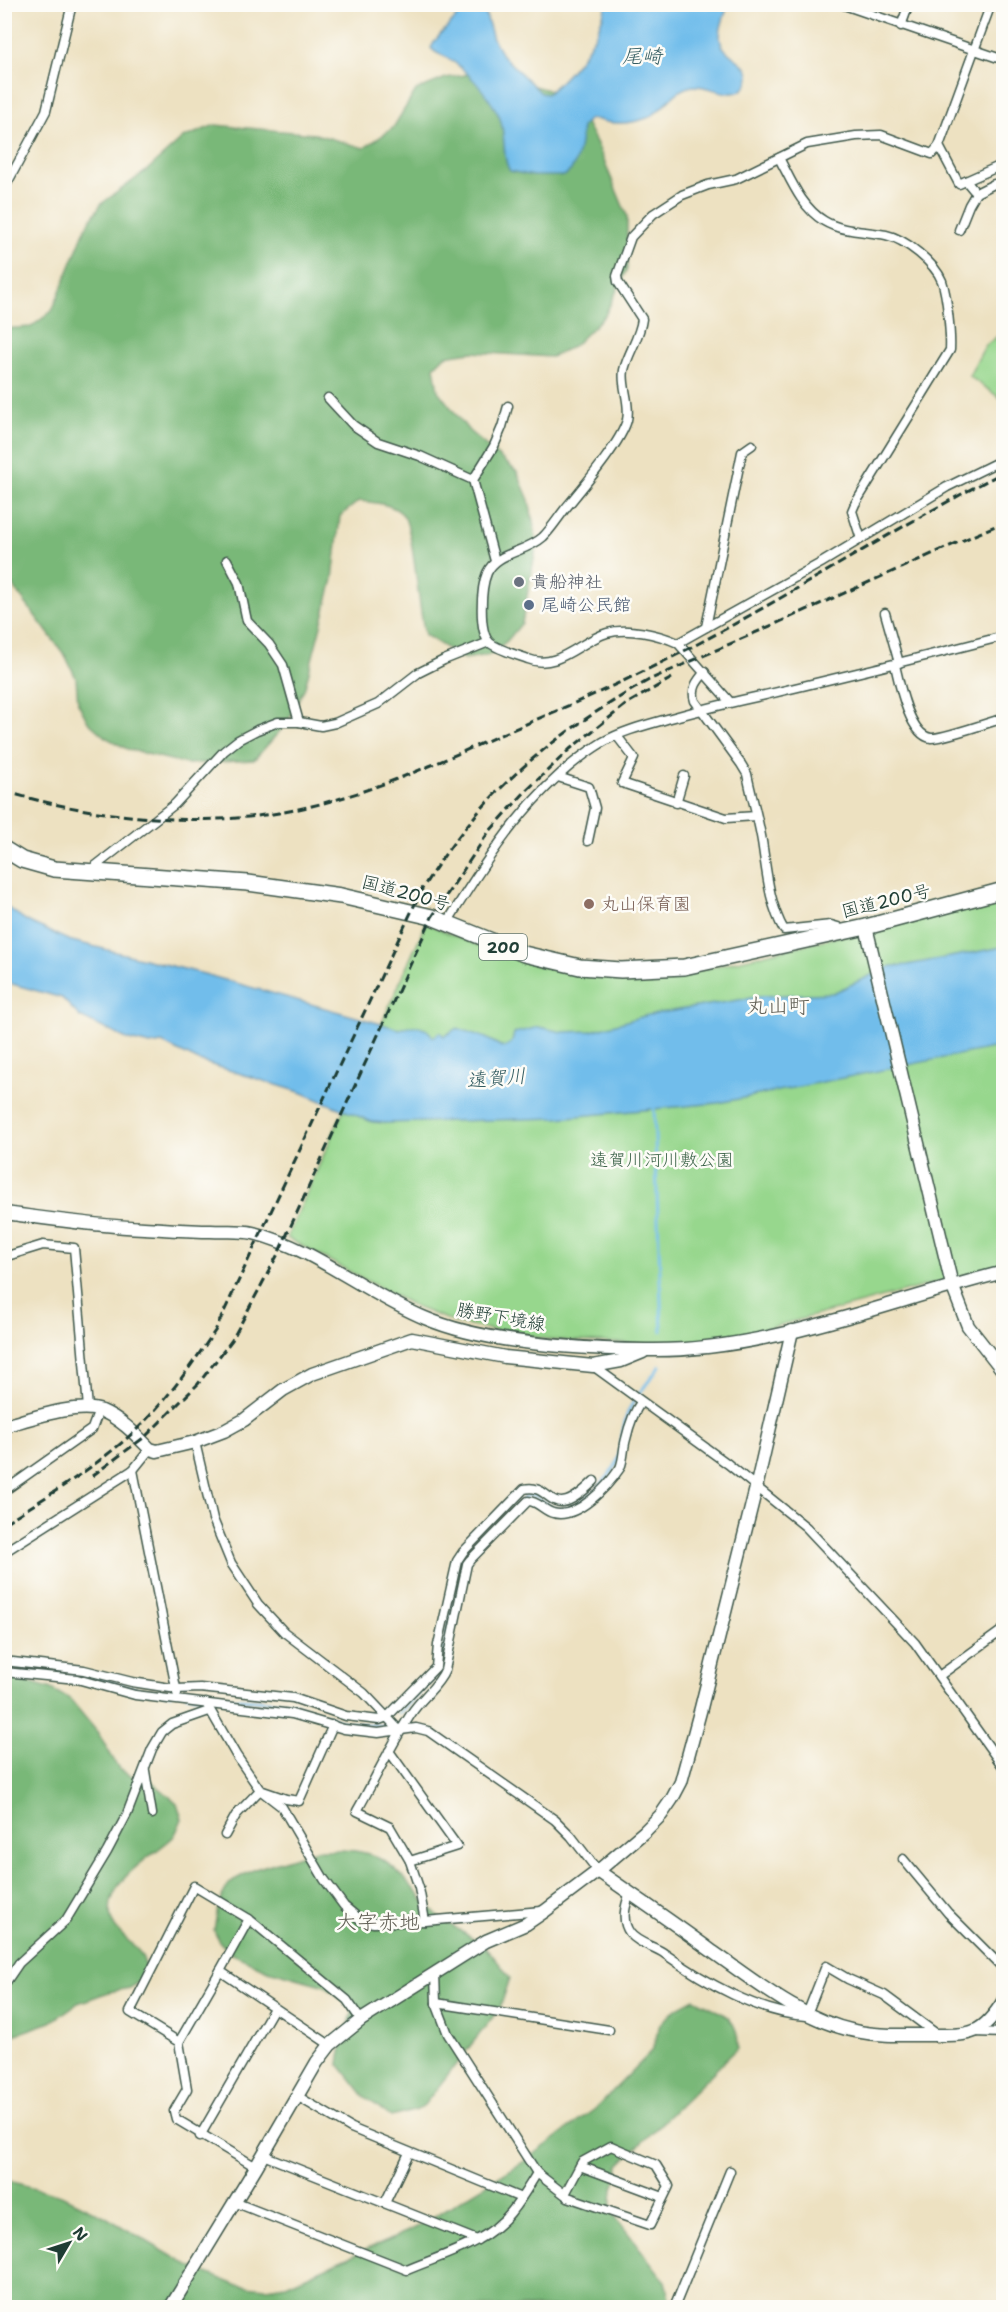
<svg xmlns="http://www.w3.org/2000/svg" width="1008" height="2312" font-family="'Shantell Sans','Klee One',sans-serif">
  <rect width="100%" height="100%" fill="#fdfcf7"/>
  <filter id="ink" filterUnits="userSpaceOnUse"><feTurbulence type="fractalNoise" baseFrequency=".0167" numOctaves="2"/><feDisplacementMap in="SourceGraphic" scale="12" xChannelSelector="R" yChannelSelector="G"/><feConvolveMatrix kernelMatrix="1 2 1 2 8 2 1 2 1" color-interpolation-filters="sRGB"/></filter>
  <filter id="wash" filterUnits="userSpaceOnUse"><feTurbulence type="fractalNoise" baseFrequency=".008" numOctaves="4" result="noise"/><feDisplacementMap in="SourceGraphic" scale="24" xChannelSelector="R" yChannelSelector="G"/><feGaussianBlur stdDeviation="1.35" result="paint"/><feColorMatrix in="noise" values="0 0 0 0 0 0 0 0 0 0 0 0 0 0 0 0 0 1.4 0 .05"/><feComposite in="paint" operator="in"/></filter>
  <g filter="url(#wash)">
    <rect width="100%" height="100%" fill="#ede1c1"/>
    <g fill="#97d78d" stroke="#5b8a60" stroke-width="1.5">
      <path d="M 1003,332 L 1003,400 L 969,376 L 985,346 Z"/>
      <path d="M 1003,897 L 1003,1265 L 727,1339 L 667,1345 L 551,1340 L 459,1324 L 418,1308 L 287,1238 L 426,923 C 491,953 561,979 633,978 C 649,978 666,975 683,974 Z"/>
    </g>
    <g fill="#79b878" stroke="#4c7a56" stroke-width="1.5">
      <path d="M 484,72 L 559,93 L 579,110 L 597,144 L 627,216 L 627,269 L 605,315 L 575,345 L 552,357 L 471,352 L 445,356 L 434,367 L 438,391 L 469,431 L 517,472 L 529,500 L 537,543 L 522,623 L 507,641 L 489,655 L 464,659 L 425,635 C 419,613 413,526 403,515 C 393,503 374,503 359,501 L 340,516 L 333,579 L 305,687 L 287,723 L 254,760 L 187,764 L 127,749 L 105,737 L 88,722 L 78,703 L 76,678 L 66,657 L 9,581 L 5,571 L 4,329 L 31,327 L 52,311 L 86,227 L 101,204 L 146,171 L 183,138 L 215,125 L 315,134 L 364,148 L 393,128 L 416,90 L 446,78 Z"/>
      <path d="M 5,1678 L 26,1681 L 49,1688 L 70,1699 L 98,1733 L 119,1769 L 135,1778 L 151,1781 L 177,1803 L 182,1819 C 179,1825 177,1831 174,1836 C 170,1841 164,1844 160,1848 C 140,1863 109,1884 110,1912 C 112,1941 150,1942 145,1977 L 130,1988 L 109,1992 L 78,2003 L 51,2022 L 5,2038 Z"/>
      <path d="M 316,1850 C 339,1850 360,1848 380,1859 C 402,1870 416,1894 433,1911 C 448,1926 467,1933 483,1946 C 494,1955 501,1966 510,1978 L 500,2008 L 424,2105 L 417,2110 L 391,2117 L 364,2096 L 339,2064 C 341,2044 349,2028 353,2009 L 325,1986 L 268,1970 L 230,1953 L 218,1940 L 214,1930 L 219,1902 L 230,1882 L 255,1869 Z"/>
      <path d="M 694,1999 C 720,2012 739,2015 738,2048 L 619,2165 L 613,2189 L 611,2211 L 665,2281 L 671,2307 L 5,2308 L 5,2180 L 61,2195 L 104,2216 L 187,2265 L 236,2285 L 266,2288 L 286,2285 L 415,2228 L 525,2161 L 595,2109 L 652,2051 L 660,2024 L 677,2008 Z"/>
    </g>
    <g fill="#71bdeb" stroke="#487d90" stroke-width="1.5">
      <path d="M 464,5 L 483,5 L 493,39 L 502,55 L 541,93 L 547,94 C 575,70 598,41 606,5 L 728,5 C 725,16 716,34 722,45 C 728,59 757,64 747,84 C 737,103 712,86 696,86 C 674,86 666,110 647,118 C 634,123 619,124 606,122 C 602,121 596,119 592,119 C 588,119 584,124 582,127 C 580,142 579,168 564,176 L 534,176 L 510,171 C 501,158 507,129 497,112 C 486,93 469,73 451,60 C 444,55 436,55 431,48 C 438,31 458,22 464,5 Z"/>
      <path d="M 4,905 L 27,921 L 68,940 L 204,974 L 399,1029 C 413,1026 425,1023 433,1037 L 440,1032 L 444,1036 L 457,1028 L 486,1038 L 504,1048 L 512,1042 L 514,1033 L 539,1027 L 562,1032 L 591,1031 L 648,1015 L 763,996 L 833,993 L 891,966 L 907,965 L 1003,947 L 1003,1046 L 718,1103 L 557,1118 L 386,1123 L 372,1122 L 303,1093 L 199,1061 L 162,1043 L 150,1045 L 129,1040 L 80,1017 L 62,998 L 5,982 Z"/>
    </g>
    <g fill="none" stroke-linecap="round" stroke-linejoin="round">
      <g stroke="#71bdeb" stroke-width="3">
        <path d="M 654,1108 L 662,1331"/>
        <path d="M 508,1516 L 526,1496 L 534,1495 C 541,1500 550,1508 558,1509 C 575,1512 612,1478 617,1462 C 623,1444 621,1425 630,1408 C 638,1393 651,1379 660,1366"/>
        <path d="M 4,1666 L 81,1675 L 139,1689 L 171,1694"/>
        <path d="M 187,1695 L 292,1703 L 344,1722 L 385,1726"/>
        <path d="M 398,1714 L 441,1671 L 446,1635 L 465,1559 L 482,1542"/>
      </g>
    </g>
  </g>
  <g filter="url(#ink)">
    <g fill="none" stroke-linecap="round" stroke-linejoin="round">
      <g stroke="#3e5649" stroke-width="11">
        <g id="street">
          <path d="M 841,4 L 1004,60"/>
          <path d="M 901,26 L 909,4"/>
          <path d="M 939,146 L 959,184 L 1004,164"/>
          <path d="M 779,158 C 791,180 801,207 824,221 C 842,232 866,231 886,235 C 905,239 935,263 942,281 C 947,295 951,335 950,350 L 855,504 L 852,511 L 861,539"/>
          <path d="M 966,181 L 976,193 L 994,184 L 1004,185"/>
          <path d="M 4,189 L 46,111 L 72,4"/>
          <path d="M 959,230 L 969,205 L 976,193"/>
          <path d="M 328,398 L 353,425 L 378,442 L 420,456 L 473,480 L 495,561"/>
          <path d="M 473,480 L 494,446 L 502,427 L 508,406"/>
          <path d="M 227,560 L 239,583 L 247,621 L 269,644 L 283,665 L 299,722"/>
          <path d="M 885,613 L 899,663"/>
          <path d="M 706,627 L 742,452 L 752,445"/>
          <path d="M 678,643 L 821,563 L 947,487 L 1004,459"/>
          <path d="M 895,665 C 899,682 909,735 931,738 C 942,739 990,722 1004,718"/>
          <path d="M 705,672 C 697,681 691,689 695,701 L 741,764 L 747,774 C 752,799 760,824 763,848 C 767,875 770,906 784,930 L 831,925 L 838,927 L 842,932"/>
          <path d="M 730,702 L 678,643 C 658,634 627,627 607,633 C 580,641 557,671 528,659 C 517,655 499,650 490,643 C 478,632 481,587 487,573 C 496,552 525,553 543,537 C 551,529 558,518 565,509 C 582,488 621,443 627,420 C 631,403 621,386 624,370 C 628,353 640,337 642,319 L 618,282 L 617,276 L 631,237 L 653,214 L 682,195 L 708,185 L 736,179 L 807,144 L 856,136 L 881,135 L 932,154 L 939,146 L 991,4"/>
          <path d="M 617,736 L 634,758 L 622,783 L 726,818 L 756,816"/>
          <path d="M 558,777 L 589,787 L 595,808 L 588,841"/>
          <path d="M 676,803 L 684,776"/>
          <path d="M 89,871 L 175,804 L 224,751 L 238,740 L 257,730 L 278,722 L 299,722 L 321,726 L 335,723 L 378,704 L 418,673 L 444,660 L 489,642"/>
          <path d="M 447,923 C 488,856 534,784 603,742 C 622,731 646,725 667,719 C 700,710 732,702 765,695 C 845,676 924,657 1004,636"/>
          <path d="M 4,1257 L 43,1245 L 74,1248 L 88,1408"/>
          <path d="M 593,1366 L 728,1464 L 806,1527 L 915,1643 L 1004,1768"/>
          <path d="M 195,1442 L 213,1519 L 231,1563 L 258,1604 L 284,1632 L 364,1693 L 400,1731"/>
          <path d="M 133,1470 L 177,1693"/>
          <path d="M 4,1491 L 92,1429 L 99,1410"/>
          <path d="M 4,1552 L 133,1470 L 150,1449"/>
          <path d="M 4,1661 L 84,1670 L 132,1682 L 177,1689 L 200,1688 L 293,1698 L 346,1716 L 379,1720 L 387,1717 L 436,1667 L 438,1645 L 457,1561 L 463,1552 L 524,1489 C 554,1482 548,1527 594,1481"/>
          <path d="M 4,1672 L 77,1679 L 135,1695 L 292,1714 L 344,1729 L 378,1733 L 416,1728 L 428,1731 L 555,1820 L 571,1836 L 598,1871"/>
          <path d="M 939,1676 L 1004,1629"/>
          <path d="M 206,1703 L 236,1755 L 260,1790 L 282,1807 L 324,1879 L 344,1906 L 362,1921 L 374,1923 L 425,1921 L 542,1911"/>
          <path d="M 389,1751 L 457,1846 L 410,1861 L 390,1827 L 357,1811 C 375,1779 391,1745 411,1714 C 421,1698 438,1687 445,1670 L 467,1564 L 470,1560 L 528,1501 C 538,1501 544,1511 553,1513 C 577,1520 608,1486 620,1468 C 624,1459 623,1449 626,1439 C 629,1426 633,1413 641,1402"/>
          <path d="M 145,1771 L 152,1814"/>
          <path d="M 225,1835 L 236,1815 L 260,1790 L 286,1799 L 299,1801 L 333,1725"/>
          <path d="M 903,1859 L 948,1913 L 1004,1969"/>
          <path d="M 410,1861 L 419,1888 L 425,1921"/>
          <path d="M 630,1893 C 625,1906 621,1921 630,1933 C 638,1944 655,1946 665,1954 C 703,1981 760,2014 807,2016"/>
          <path d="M 220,1971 L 249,1919"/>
          <path d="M 4,1985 L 19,1963 L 66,1920 L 107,1852 L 127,1814 L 152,1749 L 162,1732 L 172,1724 L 209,1711"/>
          <path d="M 436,2003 L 609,2030"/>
          <path d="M 807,2014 L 826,1966 L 848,1979 L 884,1995 L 938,2035"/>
          <path d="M 974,2032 L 1004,2033"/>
          <path d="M 179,2042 L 130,2012 L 194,1886 L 249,1919 L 347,2000 L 361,2020"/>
          <path d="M 297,2096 L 351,2128 L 521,2198"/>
          <path d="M 200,2136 L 274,2008"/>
          <path d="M 263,2155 L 477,2240"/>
          <path d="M 580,2166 L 663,2197"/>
          <path d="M 256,2167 L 176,2119 L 174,2111 L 187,2089 L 179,2042 L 220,1971 L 330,2045"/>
          <path d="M 537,2173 L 568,2197 L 650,2225 L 669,2186 L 656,2165 L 611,2146 L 582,2162 L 565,2194"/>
          <path d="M 234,2202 L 407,2270 C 442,2255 486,2244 511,2212 C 521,2200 529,2186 537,2173 L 448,2034 L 436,2003 L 435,1973"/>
          <path d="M 385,2203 L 409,2153"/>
          <path d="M 674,2308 L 730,2171"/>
        </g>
      </g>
      <g stroke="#3e5649" stroke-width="15">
        <g id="secondary">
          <path d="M 866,927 L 952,1285 L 968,1326 L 1004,1372"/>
          <path d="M 4,1213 C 51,1219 97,1226 144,1228 C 166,1229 189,1231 211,1231 C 225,1232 240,1230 253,1233 C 315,1248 366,1294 425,1318 C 483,1343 580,1349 645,1350 C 766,1353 887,1301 1004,1272"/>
          <path d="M 4,1426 C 30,1419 77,1402 102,1411 C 121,1419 136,1435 150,1449 L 157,1451 L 195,1442 L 224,1431 L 244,1420 L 283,1390 L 312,1374 L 412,1339 L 505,1357 L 593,1366 L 621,1361 L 643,1352"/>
          <path d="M 598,1871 C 637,1898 675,1924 713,1952 C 756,1982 802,2020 855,2031 C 878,2036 904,2035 928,2035 C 968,2035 981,2038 1004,2000"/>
          <path d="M 170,2308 L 256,2167 L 317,2062 L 330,2045 L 361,2020 L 486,1941 L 526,1924 L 545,1911 L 598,1871 L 644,1832 L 661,1815 L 672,1799 L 681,1782 L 701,1708 L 756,1488 L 792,1331"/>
        </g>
      </g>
      <g stroke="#3e5649" stroke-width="18">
        <path id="highway" d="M 4,849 L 22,860 L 54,869 L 248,883 L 341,896 L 432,917 L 524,954 L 580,967 L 621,970 L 684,967 L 866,927 L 1004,890"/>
      </g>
      <use href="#street" stroke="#fff" stroke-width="8"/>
      <use href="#secondary" stroke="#fff" stroke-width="12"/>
      <use href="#highway" stroke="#fff" stroke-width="15"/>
      <g stroke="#1f3d34" stroke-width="3" stroke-dasharray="9 4.5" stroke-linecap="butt">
        <path d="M 4,791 C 89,817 197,828 284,812 C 359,798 429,767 498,736 C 561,709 625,682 686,650 C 794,594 895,527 1004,472"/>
        <path d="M 92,1476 L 146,1436 L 198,1384 L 232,1340 L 278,1254 L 432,917 L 488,833 L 525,792 L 570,749 L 628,703 L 672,678"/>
        <path d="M 4,1523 C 50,1495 96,1467 135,1431 C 166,1401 191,1366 215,1331 L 422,889 C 483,791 549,737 649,680 L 1004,522"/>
      </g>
    </g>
  </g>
  <circle fill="#6b7280" stroke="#fdfcf7" stroke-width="2" cx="519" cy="582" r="6"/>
  <circle fill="#5c6f8a" stroke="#fdfcf7" stroke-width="2" cx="529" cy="605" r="6"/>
  <circle fill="#8d6e63" stroke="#fdfcf7" stroke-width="2" cx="589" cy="904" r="6"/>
  <g text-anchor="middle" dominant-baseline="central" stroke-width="5" stroke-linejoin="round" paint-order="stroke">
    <rect fill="#fdfcf7" stroke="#62766e" stroke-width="1.5" x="479" y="934" width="48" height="26" rx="4.5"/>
    <g font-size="16" font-weight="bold" fill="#1f3d34">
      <text x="503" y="947">200</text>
    </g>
    <g font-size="18" fill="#5b616d" stroke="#fdfcf7" text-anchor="start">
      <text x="531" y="582">貴船神社</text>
    </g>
    <g font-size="18" fill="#4e5e75" stroke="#fdfcf7" text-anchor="start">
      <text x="541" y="605">尾崎公民館</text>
    </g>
    <g font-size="18" fill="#1f3d34" stroke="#fdfcf7">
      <text transform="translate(406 893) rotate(15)">国道200号</text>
      <text transform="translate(886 901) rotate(-14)">国道200号</text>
      <text transform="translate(501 1317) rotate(10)">勝野下境線</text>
    </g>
    <g font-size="18" fill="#785e54" stroke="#fdfcf7" text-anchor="start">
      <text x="601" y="904">丸山保育園</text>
    </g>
    <g font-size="18" fill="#3d644a" stroke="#fdfcf7">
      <text x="662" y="1160">遠賀川河川敷公園</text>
    </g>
    <g font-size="20" font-style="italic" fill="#345d62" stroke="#fdfcf7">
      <text x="642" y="56">尾崎</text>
      <text transform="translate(496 1078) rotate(-5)">遠賀川</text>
    </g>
    <g font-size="21" fill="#636157" stroke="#fdfcf7">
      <text x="778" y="1006">丸山町</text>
      <text x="378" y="1922">大字赤地</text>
    </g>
  </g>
  <rect width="1008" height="2312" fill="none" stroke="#fdfcf7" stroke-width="24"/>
  <g transform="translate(69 2243) rotate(51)" stroke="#fdfcf7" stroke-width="4.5" paint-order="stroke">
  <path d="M0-4.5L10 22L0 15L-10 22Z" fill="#1f3d34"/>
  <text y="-9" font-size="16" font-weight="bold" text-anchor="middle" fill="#1f3d34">N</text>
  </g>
</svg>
